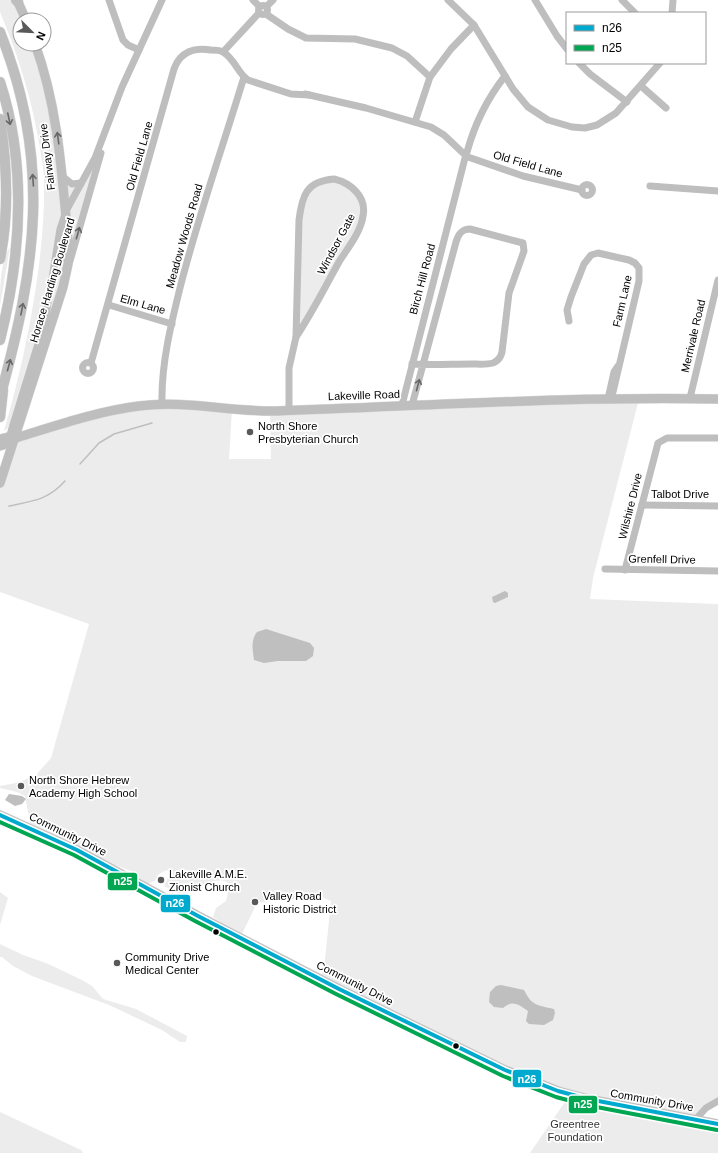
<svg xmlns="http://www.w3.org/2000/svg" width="718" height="1153" font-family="Helvetica,sans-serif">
  <rect width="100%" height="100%" fill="#fff"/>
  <g fill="#ececec">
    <path d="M 0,0 L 12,0 L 23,20 L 20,20 L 20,44 L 33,44 L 52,118 L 63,209 L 41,329 L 10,424 L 7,429 L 4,431 C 26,356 46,256 44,178 C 44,168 41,158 40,148 C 32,100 19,57 0,12 Z"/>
    <path d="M 107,128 L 52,323 L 45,321 L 62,222 L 62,176 L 68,182 L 81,183 Z"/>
    <path d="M 326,180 L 355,190 L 364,216 L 296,337 L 303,196 Z"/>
    <path d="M 10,247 L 0,306 C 0,287 0,262 10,247 Z"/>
    <path d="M 639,399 L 593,578 L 590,599 L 718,604 L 718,1100 L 690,1118 L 718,1123 L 718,1153 L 530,1153 L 571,1093 L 555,1088 L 319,979 L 324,969 L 331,901 L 319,896 L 257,903 L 242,934 L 231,929 L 213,917 L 216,908 L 226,901 L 229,888 L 227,882 C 213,877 204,887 191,888 L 182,898 L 177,898 L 170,894 L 168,888 L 164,886 L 172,869 C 164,871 158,872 155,881 L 147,884 L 131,871 L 88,855 L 31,828 L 25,796 L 17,792 L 0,788 L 0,786 L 16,783 L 35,776 L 51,758 L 89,624 L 0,592 L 0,483 L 15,438 L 138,406 L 232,409 L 229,459 L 271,459 L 270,411 Z"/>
    <path d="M 0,892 L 8,898 L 0,925 Z"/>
    <path d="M 0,944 L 23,955 L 46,963 L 82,980 L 92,986 L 103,999 L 136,1009 L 187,1036 L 186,1042 L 180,1042 L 162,1030 L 109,1005 L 32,976 L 13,966 L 2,957 L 0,957 Z"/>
    <path d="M 0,1112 L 81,1150 L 83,1153 L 0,1153 Z"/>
  </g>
  <g fill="#bfbfbf">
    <path d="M 505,591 L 508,593 L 508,597 L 495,603 L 493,602 L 492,597 Z"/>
    <path d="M 266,629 L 310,643 L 314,648 L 313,656 L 306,661 L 278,661 L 264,663 L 254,660 C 253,651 250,641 257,632 Z"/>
    <path d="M 9,794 L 22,796 L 26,799 L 22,804 L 15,806 L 5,800 Z"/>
    <path d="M 501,985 L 524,990 C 532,1006 537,1005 554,1009 L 555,1013 L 553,1020 L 544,1025 L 529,1024 L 526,1021 L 528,1011 C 518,1004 512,1000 503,1008 L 494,1007 L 489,1002 L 490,992 L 496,986 Z"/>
  </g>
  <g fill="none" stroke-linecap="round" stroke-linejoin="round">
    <g stroke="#bfbfbf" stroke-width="1.5">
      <path d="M 80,464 L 99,443 L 114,434 L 152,423"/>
      <path d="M 9,506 C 33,501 48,500 65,481"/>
    </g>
    <g stroke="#dbdbdb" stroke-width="10">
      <g id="major">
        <path d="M 17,0 L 26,20"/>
        <path d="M 0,439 L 9,437 L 15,438"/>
        <path d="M 0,446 C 8,444 12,439 19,437 C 58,425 99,411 139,406 C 186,400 231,412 277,411 C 424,406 571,396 718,399"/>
        <path d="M 0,483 L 63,287 L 68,264 L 68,240 C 62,174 58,107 35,44"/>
        <path d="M 0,815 L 77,850 L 198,916 L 339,989 L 505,1070 L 558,1091 L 588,1099 L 718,1124"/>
      </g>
    </g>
    <g stroke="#dbdbdb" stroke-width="11">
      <g id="highway">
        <path d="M 16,0 L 18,2"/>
        <path d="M 0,32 C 52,161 36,267 0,397"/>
        <path d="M 0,82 C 27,165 21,256 0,340"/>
        <path d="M 0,119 C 7,164 9,214 0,259"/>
        <path d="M 0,417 L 3,390"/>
      </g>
    </g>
    <g stroke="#bebebe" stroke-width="7">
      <path d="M 109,0 L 123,40 L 128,45 L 139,50"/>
      <path d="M 253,0 L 260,7"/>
      <path d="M 448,0 L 474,25 L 513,89 L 528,107 L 548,120 L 572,127 L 585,128 L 597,125 L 616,113 L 660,63"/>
      <path d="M 535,0 L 557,36 L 567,49"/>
      <path d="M 622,0 L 635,13"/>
      <circle cx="263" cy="10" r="4.5"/>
      <path d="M 266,7 L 273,0"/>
      <path d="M 672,13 L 673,0"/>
      <path d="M 266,14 L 288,29 L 306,38 L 355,39 L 392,48 L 407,56 L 430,77"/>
      <path d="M 223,52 L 259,13"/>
      <path d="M 579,63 L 590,74 L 627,102"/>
      <path d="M 641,86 L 666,108"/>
      <path d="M 305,94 L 366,108 L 431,127 L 444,135 L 463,153"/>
      <path d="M 415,122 L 430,77 L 451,49 L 474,25"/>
      <path d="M 467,152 C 475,123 486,100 505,76"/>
      <path d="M 468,157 L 523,176 L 582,190"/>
      <path d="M 62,176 L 72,184 L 81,183"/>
      <path d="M 334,179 C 351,183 367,197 363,216 C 361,232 347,249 339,262 C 325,287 312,313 296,337 L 299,220 C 302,196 306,181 334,179 Z"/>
      <circle cx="587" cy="190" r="5.5"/>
      <path d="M 650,186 L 718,191"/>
      <path d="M 70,261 L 101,153"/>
      <path d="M 109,305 L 172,324"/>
      <path d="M 569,321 L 567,310 L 571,297 L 584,264 L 591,255 L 598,253 L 629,260 L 635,263 L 639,268 L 639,281 L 613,392 L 608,399 L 614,372 L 618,366"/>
      <circle cx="88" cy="368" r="5.5"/>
      <path d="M 91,363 L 174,69 C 180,52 194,47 211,50 C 215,50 220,50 223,52 C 235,59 238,74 248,80 L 291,94 L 309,95"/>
      <path d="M 412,364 C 432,365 451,364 471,364 C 478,364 486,365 493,363 C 498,361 501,357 502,352 L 509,293 L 524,251 L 523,243 L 470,229 C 461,229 458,235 456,242 C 441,297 427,351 412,405"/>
      <path d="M 690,398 L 718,280"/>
      <path d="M 162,404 C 161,364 171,324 181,284 C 199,214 223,146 244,77"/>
      <path d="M 402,405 L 465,158"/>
      <path d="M 289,410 L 289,368 L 296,337"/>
      <path d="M 8,441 L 45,321 L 60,229 L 66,211 L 95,158 L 122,87 L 162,0"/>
      <path d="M 642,505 L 718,506"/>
      <path d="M 605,569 L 718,571"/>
      <path d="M 625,570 L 658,443 L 667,438 L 718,438"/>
      <path d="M 695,1120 L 706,1108 L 718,1101"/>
    </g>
    <use href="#major" stroke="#bebebe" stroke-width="9"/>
    <use href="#highway" stroke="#bebebe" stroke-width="10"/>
    <g stroke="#fff" stroke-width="7">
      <path id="bus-1" d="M 0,815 L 77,850 L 198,916 L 339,989 L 505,1070 L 558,1091 L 588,1099 L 718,1124"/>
    </g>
    <g stroke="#fff" stroke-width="7">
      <path id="bus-2" d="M 0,822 L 74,855 L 195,921 L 336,994 L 503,1076 L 556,1097 L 586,1105 L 717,1130"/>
    </g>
    <use href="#bus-1" stroke="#00a9ce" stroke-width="4"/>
    <use href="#bus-2" stroke="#00a651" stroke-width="4"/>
  </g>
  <defs><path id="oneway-shaft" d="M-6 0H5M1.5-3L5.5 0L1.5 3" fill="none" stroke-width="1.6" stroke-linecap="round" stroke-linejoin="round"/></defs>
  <g stroke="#686868">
    <use href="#oneway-shaft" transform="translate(9 119) rotate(78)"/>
    <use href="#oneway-shaft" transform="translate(58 138) rotate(-98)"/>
    <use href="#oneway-shaft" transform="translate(33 180) rotate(-94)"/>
    <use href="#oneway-shaft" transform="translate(78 233) rotate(-74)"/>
    <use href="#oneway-shaft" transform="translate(22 309) rotate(-79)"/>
    <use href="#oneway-shaft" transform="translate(9 365) rotate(-75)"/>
    <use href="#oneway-shaft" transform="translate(418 385) rotate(-75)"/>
  </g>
  <g fill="#595959" stroke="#fff" stroke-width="1.5">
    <circle cx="250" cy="432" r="4"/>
    <circle cx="21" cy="786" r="4"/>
    <circle cx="161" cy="880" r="4"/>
    <circle cx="255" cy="902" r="4"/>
    <circle cx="117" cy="963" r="4"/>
  </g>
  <g fill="#000" stroke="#fff" stroke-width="1.5">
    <circle cx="216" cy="932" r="3.5"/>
    <circle cx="456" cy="1046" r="3.5"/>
  </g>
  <g text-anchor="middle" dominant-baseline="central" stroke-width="3.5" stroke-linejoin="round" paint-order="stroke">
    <g font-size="11" fill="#000" stroke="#fff">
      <text transform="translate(139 156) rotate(-74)">Old Field Lane</text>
      <text transform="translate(47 157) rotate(-97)">Fairway Drive</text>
      <text transform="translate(528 164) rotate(16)">Old Field Lane</text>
      <text transform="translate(184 236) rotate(-74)">Meadow Woods Road</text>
      <text transform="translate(336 244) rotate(-62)">Windsor Gate</text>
      <text transform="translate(422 279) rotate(-75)">Birch Hill Road</text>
      <text transform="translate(52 280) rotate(-73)">Horace Harding Boulevard</text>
      <text transform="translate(622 301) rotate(-77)">Farm Lane</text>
      <text transform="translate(143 304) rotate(16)">Elm Lane</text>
      <text transform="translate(693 336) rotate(-77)">Merrivale Road</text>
      <text transform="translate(364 395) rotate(-2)">Lakeville Road</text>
      <text x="680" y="494">Talbot Drive</text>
      <text transform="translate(630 506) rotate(-76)">Wilshire Drive</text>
      <text transform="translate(662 559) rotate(1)">Grenfell Drive</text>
      <text transform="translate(68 834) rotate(26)">Community Drive</text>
      <text transform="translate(355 983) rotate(27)">Community Drive</text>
      <text transform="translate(652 1100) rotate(10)">Community Drive</text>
    </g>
    <g font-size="11" fill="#000" stroke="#fff" text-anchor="start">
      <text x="258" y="426">North Shore<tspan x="258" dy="13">Presbyterian Church</tspan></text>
      <text x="29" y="780">North Shore Hebrew<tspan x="29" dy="13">Academy High School</tspan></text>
      <text x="169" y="874">Lakeville A.M.E.<tspan x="169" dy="13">Zionist Church</tspan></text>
      <text x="263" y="896">Valley Road<tspan x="263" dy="13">Historic District</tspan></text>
      <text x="125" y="957">Community Drive<tspan x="125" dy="13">Medical Center</tspan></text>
    </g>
    <g font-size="11" fill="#333" stroke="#fff">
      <text x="575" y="1124">Greentree<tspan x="575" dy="13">Foundation</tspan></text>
    </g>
  </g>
  <g stroke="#fff" stroke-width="1.5">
    <rect x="107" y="872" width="31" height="19" rx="4" fill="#00a651"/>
    <rect x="160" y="894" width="31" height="19" rx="4" fill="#00a9ce"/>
    <rect x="512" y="1069" width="30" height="19" rx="4" fill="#00a9ce"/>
    <rect x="568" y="1095" width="30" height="19" rx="4" fill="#00a651"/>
  </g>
  <g font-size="11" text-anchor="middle" font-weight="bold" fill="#fff">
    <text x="123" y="885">n25</text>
    <text x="175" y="907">n26</text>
    <text x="527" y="1083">n26</text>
    <text x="583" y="1108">n25</text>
  </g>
  <rect x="566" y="12" width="140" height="52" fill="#ffffff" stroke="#999999"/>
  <rect x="574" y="25" width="20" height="6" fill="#00a9ce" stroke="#999999"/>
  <text x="602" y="32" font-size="12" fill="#000000">n26</text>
  <rect x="574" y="45" width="20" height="6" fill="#00a651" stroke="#999999"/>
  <text x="602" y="52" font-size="12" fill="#000000">n25</text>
  <g transform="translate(32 32) rotate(114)"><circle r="19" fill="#ffffff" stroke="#999999"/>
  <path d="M0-3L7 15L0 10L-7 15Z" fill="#595959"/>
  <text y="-6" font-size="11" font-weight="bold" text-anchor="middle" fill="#000000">N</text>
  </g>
</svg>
